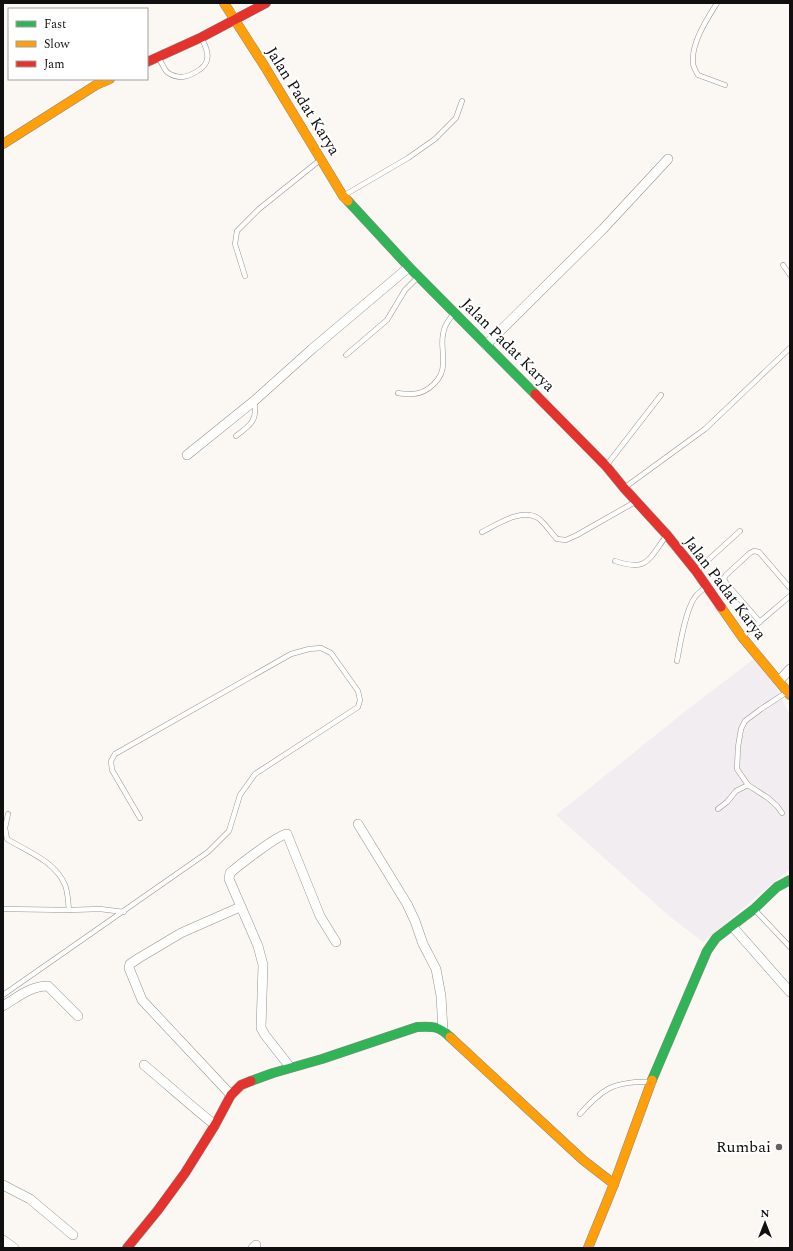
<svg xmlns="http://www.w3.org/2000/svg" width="793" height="1251" font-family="Spectral,serif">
  <rect width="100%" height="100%" fill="#fbf8f4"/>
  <path fill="#f2edf0" d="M 755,658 L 772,679 L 790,715 L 790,869 L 703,942 L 669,916 L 556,815 L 683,713 Z"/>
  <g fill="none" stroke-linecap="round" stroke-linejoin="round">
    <g stroke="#959492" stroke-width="5.5">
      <g id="lane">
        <path d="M 717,3 C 707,19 691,43 693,63 C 693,67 696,71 698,75 L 725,85"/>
        <path d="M 159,59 C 162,63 164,69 167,72 C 171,75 177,77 182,77 C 190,76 205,69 207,60 C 209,53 205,45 202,39"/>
        <path d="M 343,196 L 408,158 L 435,139 L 456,118 L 462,101"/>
        <path d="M 783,265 L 790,275"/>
        <path d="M 245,276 L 235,244 L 237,231 L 259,209 L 320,160"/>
        <path d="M 346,355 L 387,320 L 405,290 L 418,277"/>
        <path d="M 398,393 C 403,394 408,394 413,394 C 428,393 443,379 443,364 C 444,351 440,342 444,330 C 445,324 450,319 453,314"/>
        <path d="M 236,436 C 251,425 258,420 254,401"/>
        <path d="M 606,466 L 661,395"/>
        <path d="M 624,488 L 705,429 L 790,348"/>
        <path d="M 482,532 C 498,524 521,508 538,518 C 544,522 552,534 557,539 L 566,540 L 577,535 L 635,502"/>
        <path d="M 615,561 C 648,572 648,560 667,535"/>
        <path d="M 697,570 L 740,531"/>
        <path d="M 760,622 L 726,583 L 724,578 L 726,575 L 750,553 L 754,551 L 759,552 L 790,588"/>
        <path d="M 743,636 L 790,596"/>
        <path d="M 677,661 C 680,645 685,611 695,597 C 698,593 703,590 706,586"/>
        <path d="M 718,809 L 727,802 L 736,791 L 748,785"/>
        <path d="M 782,813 L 777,806 L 768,798 L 748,785 L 737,769 L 738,747 L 741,729 L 745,721 L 761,709 L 787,692"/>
        <path d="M 8,814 L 5,828 L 7,839 C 28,852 55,861 65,885 C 68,892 68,902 69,910"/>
        <path d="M 3,909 L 69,910 L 100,909 L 124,912"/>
        <path d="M 754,909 L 790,947"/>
        <path d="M 3,995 L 208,852 L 229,831 L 240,795 L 255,774 L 358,707 L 360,700 L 358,691 L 331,653 L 321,648 L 309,649 L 291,654 L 115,754 L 111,761 L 112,770 L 140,818"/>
        <path d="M 580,1114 C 588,1105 597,1095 608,1089 C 619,1083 638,1081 651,1082"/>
      </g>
    </g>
    <g stroke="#959492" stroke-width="10">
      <g id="street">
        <path d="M 486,345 L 603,229 L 668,159"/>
        <path d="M 187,455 L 254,401 L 312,349 L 409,267"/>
        <path d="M 779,681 L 790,669"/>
        <path d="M 358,824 L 407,904 L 415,921 L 423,944 L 436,969 L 441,996 L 443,1030"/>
        <path d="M 732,926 L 790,992"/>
        <path d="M 3,1006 C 18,997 30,986 48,986 L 78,1016"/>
        <path d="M 144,1065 C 168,1085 191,1106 215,1125"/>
        <path d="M 290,1067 L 265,1035 L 261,1028 L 263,965 L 258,946 L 229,879 L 230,873 C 238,866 279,834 287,834 L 320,916 L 336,942"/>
        <path d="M 231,1095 L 142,1000 L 129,968 L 130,964 L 139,958 L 181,933 L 240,907"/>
        <path d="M 3,1185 L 30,1199 L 73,1235"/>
        <path d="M 3,1240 L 14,1248"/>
        <path d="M 253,1248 L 256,1245"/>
      </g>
    </g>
    <g stroke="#8c8b89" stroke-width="10">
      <g id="fast">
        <path d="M 348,201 L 409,267 L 535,394"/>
        <path d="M 652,1080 L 707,951 L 716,938 L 754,909 L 777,887 L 790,880"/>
        <path d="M 251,1081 L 273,1073 L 322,1059 L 417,1027 C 432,1026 439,1026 450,1037"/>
      </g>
    </g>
    <g stroke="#8c8b89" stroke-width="10">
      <g id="slow">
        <path d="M 224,3 L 265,67 L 343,196 L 348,201"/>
        <path d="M 3,144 L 96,85 L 110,79"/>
        <path d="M 721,607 L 742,637 L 790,695"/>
        <path d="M 450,1037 L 583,1160 L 614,1184"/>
        <path d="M 588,1248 L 614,1184 L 652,1080"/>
      </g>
    </g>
    <g stroke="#8c8b89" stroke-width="10">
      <g id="jam">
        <path d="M 147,62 L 202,37 L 266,3"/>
        <path d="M 535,394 L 606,466 L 624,488 L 667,535 L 696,571 L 721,607"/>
        <path d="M 127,1248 L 158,1210 L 185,1173 L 215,1125 L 231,1095 L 241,1085 L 251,1081"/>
      </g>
    </g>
    <use href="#lane" stroke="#fefefd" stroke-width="4.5"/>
    <use href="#street" stroke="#fefefd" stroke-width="9"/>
    <use href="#fast" stroke="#30b455" stroke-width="9"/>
    <use href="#slow" stroke="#ff9f0a" stroke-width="9"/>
    <use href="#jam" stroke="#e5322d" stroke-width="9"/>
  </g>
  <circle fill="#62615f" stroke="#fff" stroke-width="1.5" cx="779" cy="1147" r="4"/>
  <g text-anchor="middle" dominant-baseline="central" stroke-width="4" stroke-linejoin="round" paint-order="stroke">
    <g font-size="16" fill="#0f0f0f" stroke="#fff">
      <text transform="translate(303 101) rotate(58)">Jalan Padat Karya</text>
      <text transform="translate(508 345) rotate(45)">Jalan Padat Karya</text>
      <text transform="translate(725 588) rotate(53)">Jalan Padat Karya</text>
    </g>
    <g font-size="16" fill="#0f0f0f" stroke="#fff" text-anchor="end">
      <text x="771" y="1147">Rumbai</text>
    </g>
  </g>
  <rect width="793" height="1251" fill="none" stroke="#0f0f0f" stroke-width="8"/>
  <rect x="8" y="8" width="140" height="72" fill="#ffffff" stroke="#9f9f9f"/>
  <rect x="16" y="21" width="20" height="6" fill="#30b455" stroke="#9f9f9f"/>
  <text x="44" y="28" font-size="12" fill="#0f0f0f">Fast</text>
  <rect x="16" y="41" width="20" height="6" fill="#ff9f0a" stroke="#9f9f9f"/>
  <text x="44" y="48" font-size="12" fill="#0f0f0f">Slow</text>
  <rect x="16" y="61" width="20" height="6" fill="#e5322d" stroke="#9f9f9f"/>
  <text x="44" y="68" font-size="12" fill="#0f0f0f">Jam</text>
  <g transform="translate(765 1223)" stroke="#ffffff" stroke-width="3" paint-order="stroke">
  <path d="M0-3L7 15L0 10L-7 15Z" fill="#0f0f0f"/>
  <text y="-6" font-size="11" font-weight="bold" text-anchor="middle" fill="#0f0f0f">N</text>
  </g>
</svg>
